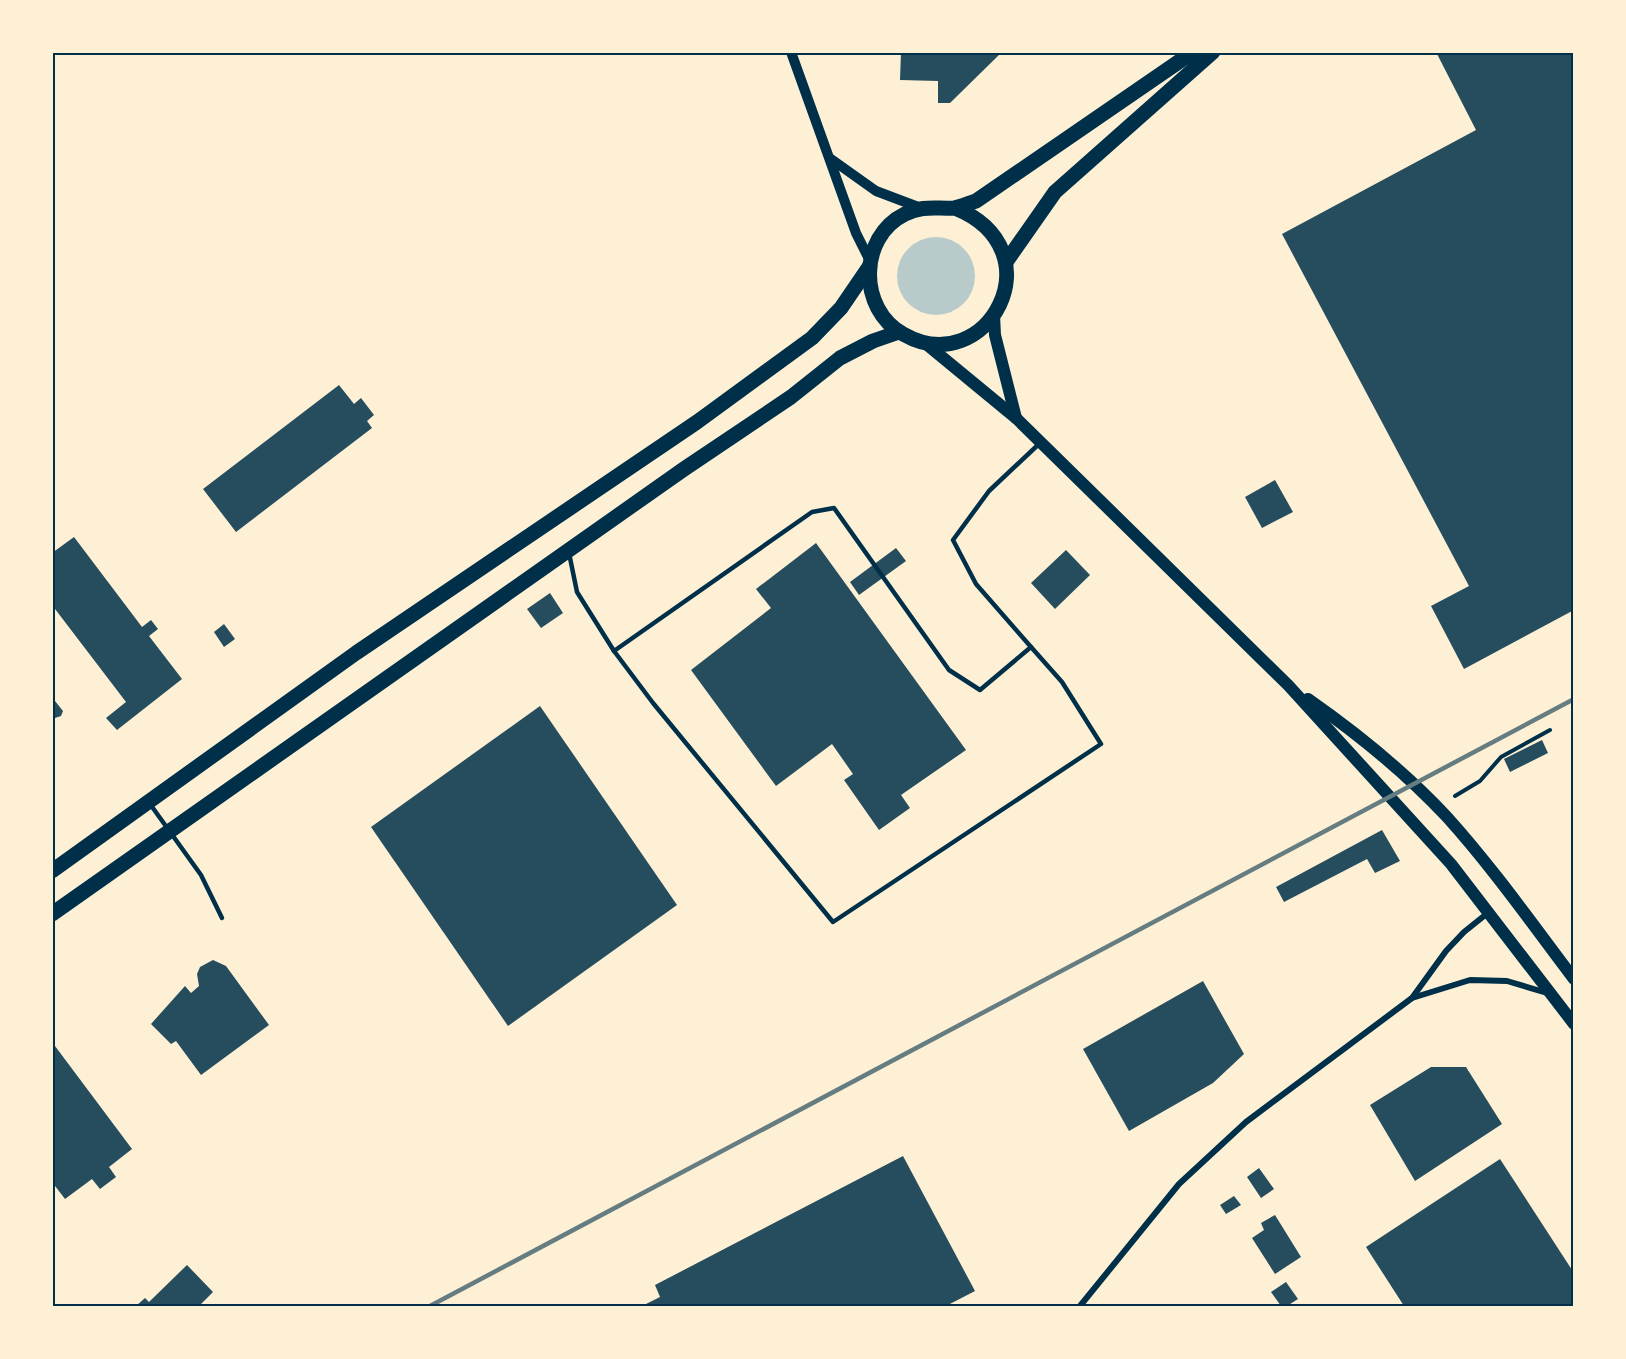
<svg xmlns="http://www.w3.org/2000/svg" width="1626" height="1359" font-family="Cabin,sans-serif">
  <rect width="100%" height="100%" fill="#fdf0d5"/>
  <circle fill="#b9caca" cx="936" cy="276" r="39"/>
  <g fill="#264d5e">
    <path d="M 901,52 L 1002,52 L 950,103 L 938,103 L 938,81 L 900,80 Z"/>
    <path d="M 1436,52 L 1574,52 L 1574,610 L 1464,669 L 1431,606 L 1469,586 L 1282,234 L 1476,130 Z"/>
    <path d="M 339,385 L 354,404 L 361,398 L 374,415 L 367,421 L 372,428 L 236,532 L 203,489 Z"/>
    <path d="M 1275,480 L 1293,512 L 1262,528 L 1245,497 Z"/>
    <path d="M 74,537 L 142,627 L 151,620 L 158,629 L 149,636 L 182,679 L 117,730 L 106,718 L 126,702 L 52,605 L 52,553 Z"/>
    <path d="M 816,543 L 966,750 L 901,795 L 910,808 L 879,830 L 844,780 L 853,774 L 832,744 L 776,786 L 691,670 L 771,608 L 756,589 Z"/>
    <path d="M 896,548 L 906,561 L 859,595 L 850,582 Z"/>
    <path d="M 1066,550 L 1090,575 L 1055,609 L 1031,583 Z"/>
    <path d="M 550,593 L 563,613 L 541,628 L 527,609 Z"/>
    <path d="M 224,624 L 235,639 L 224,647 L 214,632 Z"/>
    <path d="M 55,701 L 63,711 L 61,716 L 52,719 L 52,702 Z"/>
    <path d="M 540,706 L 677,905 L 508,1026 L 371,827 Z"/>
    <path d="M 1542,740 L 1548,753 L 1510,772 L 1504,759 Z"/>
    <path d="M 1382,830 L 1400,861 L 1375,873 L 1367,859 L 1284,902 L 1276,887 Z"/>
    <path d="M 213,960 L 226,966 L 269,1025 L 201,1075 L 176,1041 L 171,1044 L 151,1024 L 185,986 L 191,993 L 199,986 L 197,974 L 200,967 Z"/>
    <path d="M 1203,981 L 1244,1054 L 1213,1083 L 1129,1131 L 1083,1049 Z"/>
    <path d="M 52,1042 L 132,1149 L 109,1167 L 116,1177 L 100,1189 L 92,1179 L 65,1199 L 52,1182 Z"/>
    <path d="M 1431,1067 L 1466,1067 L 1502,1124 L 1415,1181 L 1370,1105 Z"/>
    <path d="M 903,1156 L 975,1291 L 946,1306 L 642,1306 L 660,1297 L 655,1285 Z"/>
    <path d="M 1500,1159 L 1574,1273 L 1574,1306 L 1404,1306 L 1366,1247 Z"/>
    <path d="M 1259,1168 L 1274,1189 L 1261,1198 L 1247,1177 Z"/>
    <path d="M 1234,1196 L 1241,1205 L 1226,1214 L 1220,1205 Z"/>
    <path d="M 1275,1215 L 1301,1257 L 1275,1274 L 1252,1238 L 1264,1230 L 1261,1223 Z"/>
    <path d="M 187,1265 L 213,1292 L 199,1306 L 136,1306 L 145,1298 L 149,1302 Z"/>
    <path d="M 1286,1282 L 1298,1299 L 1287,1306 L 1281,1306 L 1271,1292 Z"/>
  </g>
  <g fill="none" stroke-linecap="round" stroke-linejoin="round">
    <path stroke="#003049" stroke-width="4" d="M 1455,796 L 1480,781 L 1501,757 L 1550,730"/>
    <g stroke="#003049" stroke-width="4.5">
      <path d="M 569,553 L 577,592 L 614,651 L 812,512 L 834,508 L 949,670 L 980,690 L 1031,647 L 976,584 L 953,540 L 989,491 L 1040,443"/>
      <path d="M 614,651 L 653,703 L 833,922 L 1101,744 L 1062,682 L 1031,647"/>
      <path d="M 150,804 L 201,875 L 222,918"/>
    </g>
    <g stroke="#003049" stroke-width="6">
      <path d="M 1412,998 L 1470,980 L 1507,981 L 1547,993"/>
      <path d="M 1080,1306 L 1179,1184 L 1246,1122 L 1412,998 L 1446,951 L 1464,932 L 1489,912"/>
    </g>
    <g stroke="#003049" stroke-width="10">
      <path d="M 791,52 L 856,233 L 870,261"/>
      <path d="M 831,159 L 876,191 L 921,208"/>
    </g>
    <g stroke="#003049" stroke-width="12">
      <path d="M 994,315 L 995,335 L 1016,418"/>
      <path d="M 925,343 L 1016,418 L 1288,685 L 1451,864 L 1574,1024"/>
      <path d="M 1308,699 C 1358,734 1405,772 1447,817 C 1493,868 1533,925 1574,979"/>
    </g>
    <g stroke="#003049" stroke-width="15">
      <path d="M 955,208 C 1059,250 987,382 903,334 C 858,309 858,237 905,214 C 923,205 936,209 954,208 C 961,207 969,203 976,201 L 1193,52"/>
      <path d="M 1006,262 L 1055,192 L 1213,52"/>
      <path d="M 52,871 L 356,653 L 697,422 L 812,338 L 841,308 L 869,267"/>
      <path d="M 52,914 L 684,469 L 791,397 L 840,358 L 873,341 L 899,332"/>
    </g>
    <path stroke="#657d81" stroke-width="4.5" d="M 430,1306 L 1574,699"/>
  </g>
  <rect width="1626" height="1359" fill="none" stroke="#fdf0d5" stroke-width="108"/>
  <rect x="54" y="54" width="1518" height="1251" fill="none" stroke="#003049" stroke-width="2"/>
</svg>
